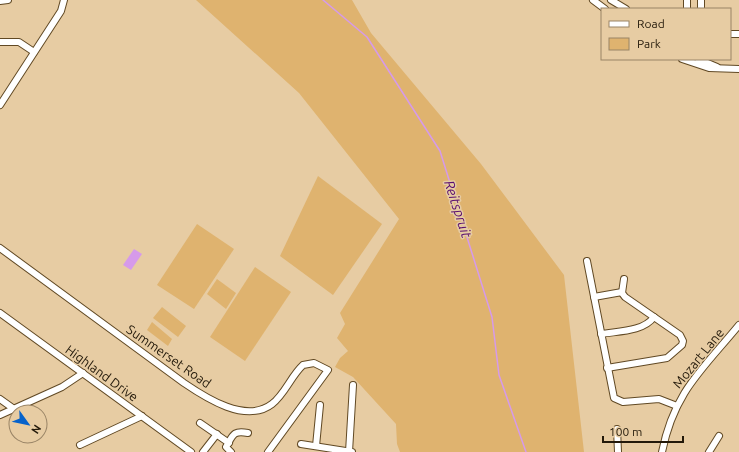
<svg xmlns="http://www.w3.org/2000/svg" width="739" height="452" font-family="Ubuntu,sans-serif">
  <rect width="100%" height="100%" fill="#e7cca3"/>
  <g fill="#dfb36f">
    <path d="M 196,0 L 352,0 L 371,33 L 481,164 L 564,275 L 584,452 L 400,452 L 397,444 L 396,424 L 353,377 L 335,367 L 340,358 L 348,351 L 337,338 L 345,324 L 340,313 L 399,219 L 299,93 Z"/>
    <path d="M 318,176 L 382,224 L 333,295 L 280,256 Z"/>
    <path d="M 197,224 L 234,249 L 194,309 L 157,285 Z"/>
    <path d="M 255,267 L 291,292 L 245,361 L 210,337 Z"/>
    <path d="M 217,279 L 236,293 L 226,309 L 207,294 Z"/>
    <path d="M 162,307 L 186,326 L 178,337 L 153,318 Z"/>
    <path d="M 152,322 L 172,339 L 168,346 L 147,330 Z"/>
  </g>
  <path fill="#d69aea" d="M 134,249 L 142,254 L 131,270 L 123,265 Z"/>
  <g fill="none" stroke-linecap="round" stroke-linejoin="round">
    <path stroke="#d69aea" stroke-width="1.5" d="M 323,0 L 367,37 L 440,151 L 492,317 L 499,375 L 526,452"/>
    <g stroke="#614924" stroke-width="8">
      <g id="minor">
        <path d="M 593,0 L 605,9"/>
        <path d="M 611,0 L 626,9"/>
        <path d="M 687,0 L 687,9"/>
        <path d="M 701,0 L 701,9"/>
        <path d="M 0,1 L 8,0"/>
        <path d="M 730,34 L 739,34"/>
        <path d="M 0,42 L 19,42 L 34,52"/>
        <path d="M 682,59 L 709,68 L 739,69"/>
        <path d="M 698,59 L 717,67"/>
        <path d="M 0,105 L 61,11 L 64,0"/>
        <path d="M 0,248 L 184,383 C 206,398 246,424 272,404 C 285,394 291,376 303,365 L 314,363 L 328,370 L 268,452"/>
        <path d="M 587,261 L 614,398 L 623,402 L 659,399 L 677,406"/>
        <path d="M 594,297 L 622,292"/>
        <path d="M 0,313 L 191,452"/>
        <path d="M 601,334 C 618,331 643,332 654,317"/>
        <path d="M 607,368 L 667,358 L 682,345 L 683,341 L 680,335 L 625,297 L 622,293 L 624,279"/>
        <path d="M 0,399 L 14,409"/>
        <path d="M 0,415 L 62,387 L 83,373"/>
        <path d="M 200,423 L 229,443"/>
        <path d="M 617,429 L 618,452"/>
        <path d="M 301,444 L 352,452"/>
        <path d="M 80,445 L 142,416"/>
        <path d="M 316,446 L 320,405"/>
        <path d="M 203,452 L 217,434"/>
        <path d="M 231,452 L 226,447 C 233,435 233,430 248,433"/>
        <path d="M 349,452 L 353,385"/>
        <path d="M 662,452 C 674,392 702,370 739,325"/>
        <path d="M 709,452 L 719,436"/>
      </g>
    </g>
    <use href="#minor" stroke="#fff" stroke-width="6"/>
  </g>
  <g text-anchor="middle" dominant-baseline="central" stroke-width="3" stroke-linejoin="round" paint-order="stroke">
    <g font-size="13" fill="#23190a" stroke="#e7cca3">
      <text transform="translate(169 356) rotate(35)">Summerset Road</text>
      <text transform="translate(698 358) rotate(-51)">Mozart Lane</text>
      <text transform="translate(102 373) rotate(36)">Highland Drive</text>
    </g>
    <g font-size="14" font-style="italic" fill="#5a0e6f" stroke="#e7cca3">
      <text transform="translate(458 209) rotate(72)">Reitspruit</text>
    </g>
  </g>
  <rect x="601" y="8" width="130" height="52" fill="#e7cca3" stroke="#998466"/>
  <rect x="609" y="21" width="20" height="6" fill="#ffffff" stroke="#998466"/>
  <text x="637" y="28" font-size="12" fill="#23190a">Road</text>
  <rect x="609" y="38" width="20" height="12" fill="#dfb36f" stroke="#998466"/>
  <text x="637" y="48" font-size="12" fill="#23190a">Park</text>
  <g transform="translate(28 424) rotate(123)"><circle r="19" fill="#e7cca3" stroke="#998466"/>
  <path d="M0-3L7 15L0 10L-7 15Z" fill="#0662cb"/>
  <text y="-6" font-size="11" font-weight="bold" text-anchor="middle" fill="#23190a">N</text>
  </g>
  <path d="M603 436v6h80v-6" fill="none" stroke="#23190a" stroke-width="2"/>
  <text x="609" y="436" font-size="12" fill="#23190a" stroke="#e7cca3" stroke-width="3" paint-order="stroke">100 m</text>
</svg>
